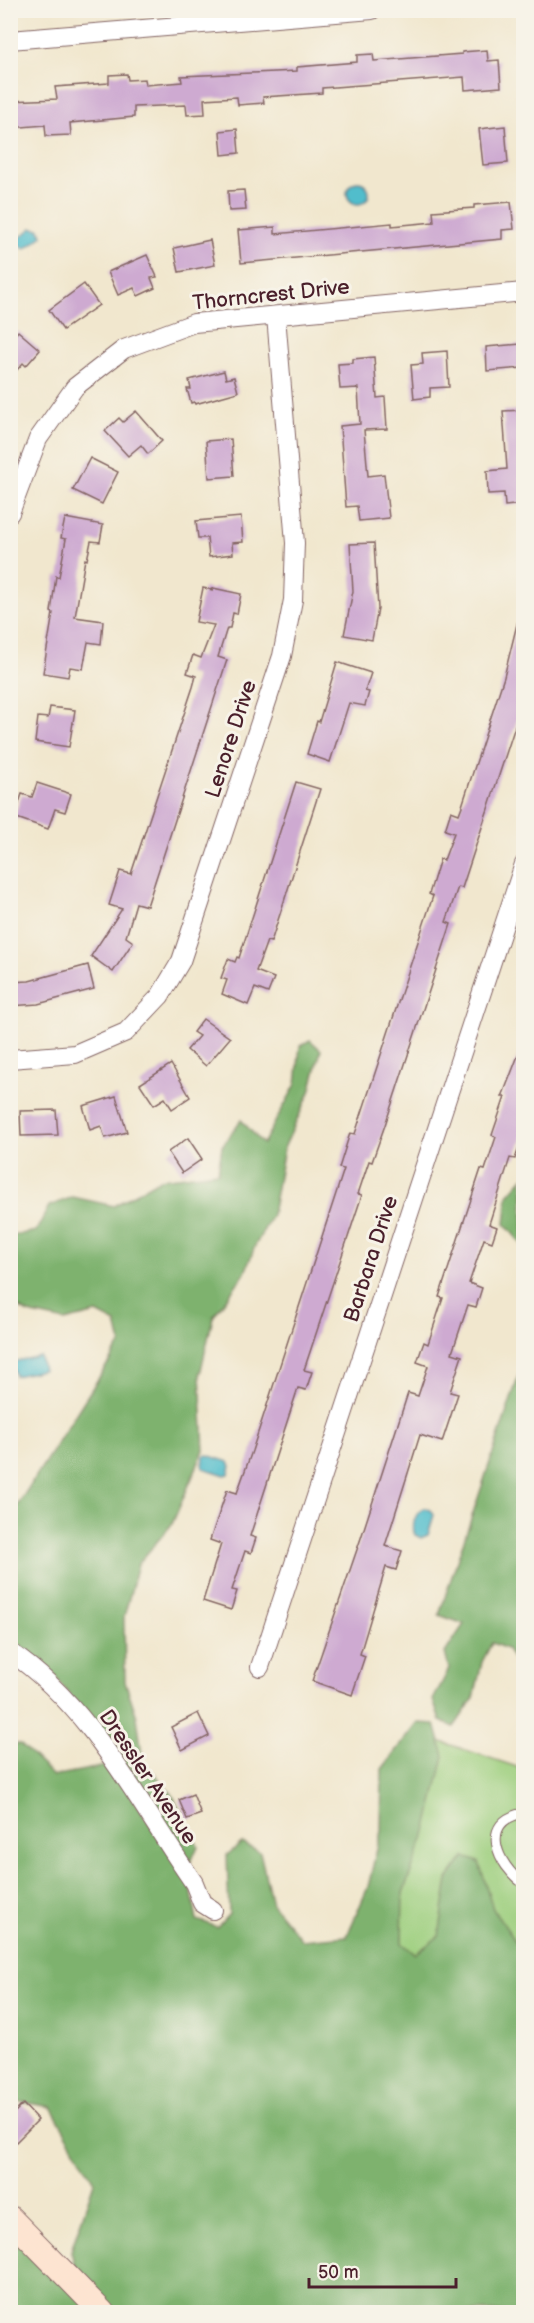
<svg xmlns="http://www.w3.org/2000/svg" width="534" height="2323" font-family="'Balsamiq Sans',sans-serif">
  <rect width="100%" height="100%" fill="#f7f3e8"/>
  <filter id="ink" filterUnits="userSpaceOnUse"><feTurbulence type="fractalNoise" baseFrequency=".0167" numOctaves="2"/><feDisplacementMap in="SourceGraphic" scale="12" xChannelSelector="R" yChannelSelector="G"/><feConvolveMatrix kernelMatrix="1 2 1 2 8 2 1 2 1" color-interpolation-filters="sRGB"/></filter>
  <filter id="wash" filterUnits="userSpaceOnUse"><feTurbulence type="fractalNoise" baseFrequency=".008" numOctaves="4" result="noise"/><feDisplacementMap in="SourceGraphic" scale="24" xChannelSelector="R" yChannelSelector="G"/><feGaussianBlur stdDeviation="1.35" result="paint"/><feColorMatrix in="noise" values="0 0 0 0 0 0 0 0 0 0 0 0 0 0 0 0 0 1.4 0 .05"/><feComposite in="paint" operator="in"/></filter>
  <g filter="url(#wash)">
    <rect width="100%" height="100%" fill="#f1e7ce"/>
    <path fill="#9ecf7f" stroke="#747755" stroke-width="1.5" d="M 433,1739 L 523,1769 L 523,1999 L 364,1948 Z"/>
    <g fill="#7eb26e" stroke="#64684c" stroke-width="1.5">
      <path d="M 310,1040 L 321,1050 L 310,1092 L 284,1148 L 272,1215 L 255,1246 L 245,1273 L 213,1317 L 200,1374 L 204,1450 L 172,1524 L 138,1564 L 124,1617 L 125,1681 L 137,1717 L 143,1762 L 172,1794 L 198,1846 L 187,1871 L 95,1730 L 51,1671 L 11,1638 L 10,1507 L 17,1506 L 121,1343 L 116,1323 L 97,1313 L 65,1321 L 28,1313 L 11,1303 L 11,1236 L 36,1231 L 49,1206 L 73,1197 L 114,1206 L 160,1179 L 218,1172 L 222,1146 L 241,1120 L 263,1144 L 296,1084 L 300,1046 Z"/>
      <path d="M 523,1178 L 523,1246 L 505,1224 L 508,1195 Z"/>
      <path d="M 523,1363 L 523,1661 L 512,1658 L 507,1649 L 492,1643 L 482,1662 L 474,1698 L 454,1727 L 440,1721 L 433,1700 L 449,1669 L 445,1653 L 464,1624 L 439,1615 Z"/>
      <path d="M 418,1723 L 435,1724 L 444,1756 L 427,1829 L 403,1893 L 402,1943 L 415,1954 L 439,1936 L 448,1879 L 464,1857 L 479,1862 L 493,1909 L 523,1952 L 523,2312 L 109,2312 L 79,2284 L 71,2251 L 94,2182 L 51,2107 L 11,2100 L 10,1743 L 20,1744 L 53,1776 L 111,1765 L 190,1884 L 197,1920 L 217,1927 L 229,1914 L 227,1855 L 242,1843 L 260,1852 L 272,1904 L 302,1940 L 347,1936 L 368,1887 L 381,1831 L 382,1769 Z"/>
      <path d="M 10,2223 L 97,2312 L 11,2312 Z"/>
    </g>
    <g fill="#51bdcc" stroke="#4e6e7c" stroke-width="1.5">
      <circle cx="358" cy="193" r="11"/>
      <path d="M 32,228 L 40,229 L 42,236 L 25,249 L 18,244 L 18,239 Z"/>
      <path d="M 40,1356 L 43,1370 L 15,1376 L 12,1362 Z"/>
      <path d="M 207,1455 L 229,1462 L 231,1466 L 229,1474 L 225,1475 L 203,1468 L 204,1456 Z"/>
      <path d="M 425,1508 L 431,1510 L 434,1515 L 428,1535 L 421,1538 L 415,1535 C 411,1526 415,1512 425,1508 Z"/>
    </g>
    <g id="blocks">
      <g fill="#ceaad1">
        <path d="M 487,50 L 488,61 L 499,60 L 501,87 L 465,90 L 464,77 L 322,88 L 322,93 L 263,97 L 264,103 L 238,105 L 237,97 L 204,99 L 205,114 L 187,115 L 186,105 L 134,107 L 134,117 L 70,123 L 71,135 L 46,136 L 45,125 L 10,128 L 10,101 L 57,99 L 55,87 L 109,83 L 109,75 L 127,74 L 128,80 L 145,79 L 146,85 L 182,82 L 181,76 L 297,71 L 297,67 L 357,62 L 357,55 L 373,54 L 374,61 L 462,54 L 462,52 Z"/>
        <path d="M 505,126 L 508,163 L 483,165 L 479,129 Z"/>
        <path d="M 237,129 L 239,153 L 222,155 L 220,131 Z"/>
        <path d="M 244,190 L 246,210 L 229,211 L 228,191 Z"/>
        <path d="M 511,202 L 514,229 L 502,230 L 502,239 L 241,263 L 238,230 L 275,227 L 275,234 L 392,223 L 392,226 L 434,222 L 433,211 L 474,208 L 474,205 Z"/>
        <path d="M 210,240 L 215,265 L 179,272 L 174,248 Z"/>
        <path d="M 147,255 L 157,277 L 151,278 L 155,288 L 138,296 L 134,288 L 118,295 L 108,272 Z"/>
        <path d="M 84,284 L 99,305 L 63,330 L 49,310 Z"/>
        <path d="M 18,331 L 40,350 L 26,366 L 23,363 L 10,378 L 10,341 Z"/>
        <path d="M 521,344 L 523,368 L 487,371 L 486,347 Z"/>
        <path d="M 447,351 L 449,387 L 430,388 L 430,397 L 414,399 L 411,365 L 423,364 L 422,353 Z"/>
        <path d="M 374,357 L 377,398 L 385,397 L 387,429 L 364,430 L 368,476 L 384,474 L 389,518 L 359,521 L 357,506 L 346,507 L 340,426 L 360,424 L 358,388 L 340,389 L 338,364 L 353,363 L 353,359 Z"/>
        <path d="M 224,371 L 226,379 L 234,377 L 238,392 L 195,404 L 194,402 L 191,403 L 187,389 L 191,389 L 189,380 Z"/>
        <path d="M 524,410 L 524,504 L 505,506 L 504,493 L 488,494 L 487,471 L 507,469 L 503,411 Z"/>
        <path d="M 136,411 L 162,441 L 148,454 L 141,445 L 128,456 L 105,431 L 119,418 L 123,422 Z"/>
        <path d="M 231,439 L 234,476 L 209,478 L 206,441 Z"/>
        <path d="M 90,458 L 118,472 L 102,504 L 73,490 Z"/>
        <path d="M 241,517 L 243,542 L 232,543 L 233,554 L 209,557 L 207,538 L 198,538 L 196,521 Z"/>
        <path d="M 65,518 L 103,525 L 100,542 L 91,541 L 87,560 L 85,559 L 75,617 L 103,621 L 101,644 L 88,642 L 83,669 L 70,667 L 68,677 L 43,673 L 53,613 L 51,612 L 56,576 L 59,577 L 66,539 L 61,538 Z"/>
        <path d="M 374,543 L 378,609 L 372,640 L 344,635 L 353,591 L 350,544 Z"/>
        <path d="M 203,588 L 213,590 L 213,588 L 241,594 L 237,614 L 233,613 L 230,628 L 227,628 L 218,657 L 227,660 L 147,906 L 136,903 L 126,937 L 133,942 L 113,972 L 91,956 L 122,909 L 109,905 L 120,871 L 131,874 L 193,687 L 196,676 L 187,673 L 193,655 L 201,658 L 214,625 L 196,622 Z"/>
        <path d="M 518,620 L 524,621 L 524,699 L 462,888 L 458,887 L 446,922 L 451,924 L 385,1125 L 372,1162 L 369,1161 L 358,1194 L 362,1195 L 304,1370 L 312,1372 L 306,1390 L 298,1388 L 250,1536 L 256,1538 L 251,1553 L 245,1551 L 232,1590 L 237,1591 L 231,1610 L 203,1601 L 221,1544 L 210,1540 L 227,1490 L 237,1493 L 252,1451 L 344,1169 L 339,1168 L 350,1133 L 355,1134 L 433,896 L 429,894 L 440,859 L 444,860 L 454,833 L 445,830 L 451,811 L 459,814 L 462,806 L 504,677 Z"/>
        <path d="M 337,662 L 371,673 L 365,691 L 369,692 L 365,706 L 349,703 L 330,762 L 307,754 L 317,721 L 319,722 Z"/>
        <path d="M 50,707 L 75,710 L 69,747 L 35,742 L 38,717 L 48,718 Z"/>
        <path d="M 296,782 L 320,789 L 271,942 L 267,941 L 256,971 L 274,978 L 268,993 L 255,988 L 248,1005 L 222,994 L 227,980 L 221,978 L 228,959 L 235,962 L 237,957 L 239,958 Z"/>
        <path d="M 37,783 L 71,794 L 65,812 L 55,809 L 48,829 L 14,817 L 22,794 L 32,797 Z"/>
        <path d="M 88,965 L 94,989 L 38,1004 L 10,1006 L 10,982 L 29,981 Z"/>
        <path d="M 203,1019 L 230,1038 L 206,1066 L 187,1050 L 199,1036 L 193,1032 Z"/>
        <path d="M 521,1048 L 524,1049 L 524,1134 L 515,1159 L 510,1158 L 489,1224 L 497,1227 L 492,1242 L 484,1239 L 469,1283 L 482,1288 L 476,1307 L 468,1305 L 452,1353 L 462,1356 L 450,1392 L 458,1394 L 442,1442 L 420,1435 L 385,1546 L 402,1551 L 396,1570 L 386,1567 L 360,1654 L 365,1656 L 352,1695 L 312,1681 L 361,1538 L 408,1393 L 418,1396 L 428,1366 L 417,1362 L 424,1342 L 428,1344 L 443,1298 L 439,1297 L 481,1169 L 485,1170 L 496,1137 L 492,1135 L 505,1097 L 502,1097 Z"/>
        <path d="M 171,1064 L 190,1097 L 172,1109 L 165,1098 L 154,1105 L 140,1084 Z"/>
        <path d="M 116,1096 L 127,1132 L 105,1138 L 101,1126 L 90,1130 L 83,1106 Z"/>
        <path d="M 56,1110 L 58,1135 L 21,1136 L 20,1111 Z"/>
        <path d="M 188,1138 L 202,1159 L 182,1173 L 168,1152 Z"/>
        <path d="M 198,1713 L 209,1736 L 182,1750 L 171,1727 Z"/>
        <path d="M 193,1794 L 201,1814 L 187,1819 L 179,1800 Z"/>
        <path d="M 23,2104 L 38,2120 L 10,2148 L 10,2117 Z"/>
      </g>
    </g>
  </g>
  <g filter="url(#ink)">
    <use href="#blocks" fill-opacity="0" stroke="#846564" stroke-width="1.5"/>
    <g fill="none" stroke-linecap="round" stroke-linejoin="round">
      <g stroke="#846564" stroke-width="11">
        <path id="lane" d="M 524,1813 C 478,1821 497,1865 524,1884"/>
      </g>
      <g stroke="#846564" stroke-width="20">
        <g id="street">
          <path d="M 10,40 L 372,10"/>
          <path d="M 10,513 L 38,439 L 75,387 L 124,349 L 194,323 L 524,292"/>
          <path d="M 10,1059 L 75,1054 L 126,1032 L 160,996 L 181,961 L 282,656 L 293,600 L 295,543 L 276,316"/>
          <path d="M 10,1652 C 93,1708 138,1803 194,1883 L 202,1903 L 213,1910"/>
          <path d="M 260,1667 L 524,864"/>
        </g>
      </g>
      <g stroke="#846564" stroke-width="26">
        <path id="secondary" d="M 10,2218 L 102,2312"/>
      </g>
      <use href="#lane" stroke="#fff" stroke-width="9"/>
      <use href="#street" stroke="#fff" stroke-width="18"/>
      <use href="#secondary" stroke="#fde4d1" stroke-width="24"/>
    </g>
  </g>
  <g text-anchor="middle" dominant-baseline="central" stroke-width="6" stroke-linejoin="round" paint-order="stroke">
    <g font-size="21" fill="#4a1f2b" stroke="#f7f3e8">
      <text transform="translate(271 295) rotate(-6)">Thorncrest Drive</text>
      <text transform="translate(231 739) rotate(-72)">Lenore Drive</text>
      <text transform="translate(371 1259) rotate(-72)">Barbara Drive</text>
      <text transform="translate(148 1777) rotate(56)">Dressler Avenue</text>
    </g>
  </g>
  <rect width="534" height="2323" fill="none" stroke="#f7f3e8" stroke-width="36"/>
  <path d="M309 2278v9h147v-9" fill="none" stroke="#4a1f2b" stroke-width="3"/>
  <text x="318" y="2278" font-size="18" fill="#4a1f2b" stroke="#f7f3e8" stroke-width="4.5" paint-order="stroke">50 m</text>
</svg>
